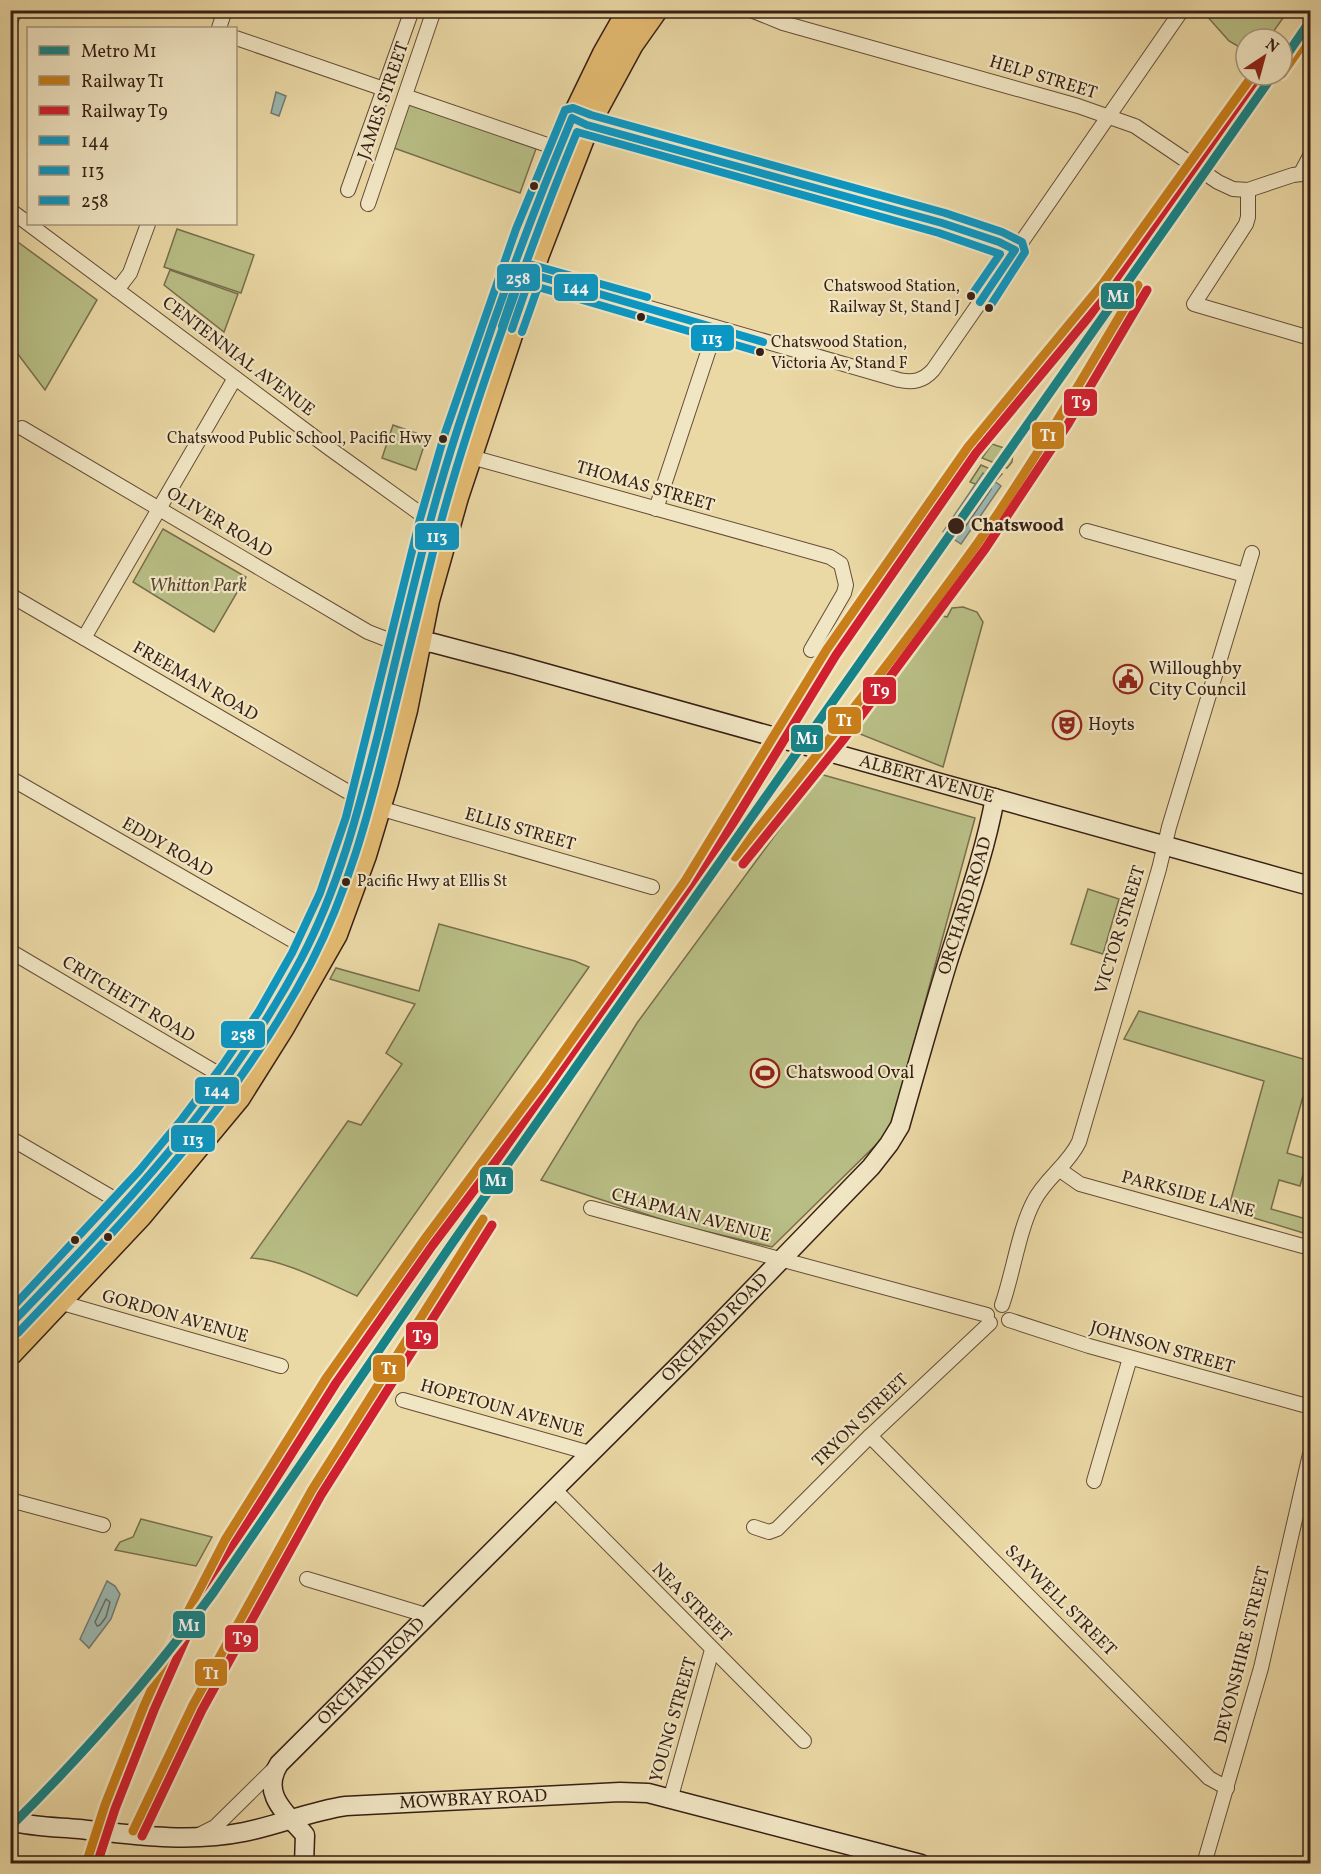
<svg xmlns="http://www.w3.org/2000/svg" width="1321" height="1874" font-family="Vollkorn,serif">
  <rect width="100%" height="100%" fill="#ead8a5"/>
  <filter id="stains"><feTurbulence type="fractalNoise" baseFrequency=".00333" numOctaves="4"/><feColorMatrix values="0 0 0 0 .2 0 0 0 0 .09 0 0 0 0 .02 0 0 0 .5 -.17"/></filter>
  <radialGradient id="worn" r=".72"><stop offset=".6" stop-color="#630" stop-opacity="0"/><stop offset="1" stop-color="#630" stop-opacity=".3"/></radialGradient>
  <g fill="#b8be85" stroke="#786e4d" stroke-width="1.5">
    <path d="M 1207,10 L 1288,10 L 1288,11 L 1268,39 L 1246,39 L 1246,51 L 1229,41 L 1205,14 Z"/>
    <path d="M 410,101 L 537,146 L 520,193 L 394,148 Z"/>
    <path d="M 177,229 L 254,255 L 241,293 L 164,267 Z"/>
    <path d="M 11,237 L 97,300 L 45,390 L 11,345 Z"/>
    <path d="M 170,270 L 238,294 L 224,332 L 164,285 Z"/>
    <path d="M 393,425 L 427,437 L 416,470 L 382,458 Z"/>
    <path d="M 992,444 L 1013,451 L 1012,462 L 1007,468 L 982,458 Z"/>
    <path d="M 981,465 L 1002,474 L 988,489 L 970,482 Z"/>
    <path d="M 163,529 L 246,577 L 214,632 L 133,582 Z"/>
    <path d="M 963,607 L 977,612 L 983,622 L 943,767 L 860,734 L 857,726 L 940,615 L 947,617 L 952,608 Z"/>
    <path d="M 820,774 L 975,818 L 890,1131 L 772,1247 L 679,1225 L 541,1180 L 637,1023 Z"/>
    <path d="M 1088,889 L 1119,899 L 1103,954 L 1071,944 Z"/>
    <path d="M 439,924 L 575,961 L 589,967 L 357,1296 C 327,1283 283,1259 251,1258 L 348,1121 L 361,1125 L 402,1064 L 386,1053 L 415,1004 L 330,979 L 336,968 L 419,991 Z"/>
    <path d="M 1139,1011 L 1310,1061 L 1310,1072 L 1287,1153 L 1307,1159 L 1300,1186 L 1279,1180 L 1271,1209 L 1310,1220 L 1310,1235 L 1228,1210 L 1264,1081 L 1124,1039 Z"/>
    <path d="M 141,1519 L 212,1537 L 196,1566 L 115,1550 L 120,1542 L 133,1537 Z"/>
  </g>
  <g fill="#9bb8b1" stroke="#737b73" stroke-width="1.5">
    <path d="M 276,92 L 286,96 L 279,116 L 271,113 Z"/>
    <path d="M 983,473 L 1001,486 L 961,544 L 943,532 Z"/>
    <path d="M 107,1581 L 115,1586 L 120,1594 L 111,1619 L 89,1648 L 80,1639 Z"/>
  </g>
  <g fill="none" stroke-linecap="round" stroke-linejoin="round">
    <g stroke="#696c63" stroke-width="1.5">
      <path d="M 986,483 L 991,486 L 991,489 L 961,533 L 957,534 L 953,531 L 953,528 L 983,484 Z"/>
      <path d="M 106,1599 L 110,1602 L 106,1617 L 100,1625 L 97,1626 L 95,1622 Z"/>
    </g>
    <g stroke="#644d39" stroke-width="16">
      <g id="street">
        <path d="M 751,10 L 783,23 L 1078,106 L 1135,126 L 1218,182 L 1233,189 L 1248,190 L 1293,175 L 1310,173"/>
        <path d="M 10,22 L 15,10"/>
        <path d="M 219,28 L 225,10"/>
        <path d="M 236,38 L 384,89"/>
        <path d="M 405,96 L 559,149"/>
        <path d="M 582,123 L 942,223 L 999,242 L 1015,250"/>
        <path d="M 1301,173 L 1310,156"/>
        <path d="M 348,190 L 412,10"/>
        <path d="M 1248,190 L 1248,217 L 1246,224 L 1194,304 L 1310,338"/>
        <path d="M 368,204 L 434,10"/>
        <path d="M 10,210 L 329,448 L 418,512 L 434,522"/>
        <path d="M 525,272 L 899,380 C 913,383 923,381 933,370 L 1182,10"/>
        <path d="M 117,290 L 130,273 L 148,224"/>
        <path d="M 22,428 L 368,632 L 386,639 L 401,640"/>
        <path d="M 464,455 L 830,557 L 841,564 L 846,585 L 844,593 L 811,650"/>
        <path d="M 656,509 L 716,328"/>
        <path d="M 1087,531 L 1245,575"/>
        <path d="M 10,595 L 362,800"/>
        <path d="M 84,638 L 235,378"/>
        <path d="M 10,778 L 306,948"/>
        <path d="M 379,808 L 652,887"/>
        <path d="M 10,951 L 227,1079"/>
        <path d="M 10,1138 L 123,1204"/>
        <path d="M 1060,1170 L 1080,1184 L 1310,1248"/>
        <path d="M 591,1208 L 987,1315"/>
        <path d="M 59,1302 L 281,1366"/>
        <path d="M 1002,1305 C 1013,1274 1019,1229 1034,1201 C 1045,1179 1068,1165 1079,1142 L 1159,869 L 1169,827 L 1252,553"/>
        <path d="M 1009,1320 L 1089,1346 L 1307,1406"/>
        <path d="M 403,1400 L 590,1453"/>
        <path d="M 870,1436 L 1209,1778 L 1227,1788"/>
        <path d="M 1094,1481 L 1130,1358"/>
        <path d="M 554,1489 L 804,1741"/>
        <path d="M 10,1500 L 103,1525"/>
        <path d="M 754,1527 L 769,1532 L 777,1529 L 870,1436 L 990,1323"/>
        <path d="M 307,1579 L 429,1616"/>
        <path d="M 670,1800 L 712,1650"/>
        <path d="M 199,1835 L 215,1827 L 277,1766"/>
        <path d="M 1204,1864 L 1261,1668 L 1310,1454"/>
      </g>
    </g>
    <g stroke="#371f15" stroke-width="21">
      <g id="secondary">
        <path id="s1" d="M 409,641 L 433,643 L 509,663 L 1310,886"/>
        <path id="s2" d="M 10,1821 C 33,1827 56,1827 79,1829 C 134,1835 189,1843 244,1832 C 279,1825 311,1811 346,1806 L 620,1792 L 648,1793 L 921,1864"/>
        <path id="s3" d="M 304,1864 L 305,1835 C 286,1813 260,1794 279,1764 L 684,1360 L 871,1167 L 889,1144 L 900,1126 C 916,1070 932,1013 949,958 C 966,905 985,852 995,798"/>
      </g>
    </g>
    <g stroke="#371f15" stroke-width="27">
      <g id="highway">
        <path d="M 10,1326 L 148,1175 L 215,1094 L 266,1018 L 312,934 L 330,897 L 362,800 L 430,520 L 483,349 L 559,149 L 605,54 L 630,10"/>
        <path d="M 10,1353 L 139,1216 L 238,1097 L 282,1027 L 335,934 L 364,855 L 386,782 L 405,710 L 427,600 L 456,497 L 537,254 L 587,125 L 631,44 L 655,10"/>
      </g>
    </g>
    <use href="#street" stroke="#f1e6c4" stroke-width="14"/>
    <use href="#secondary" stroke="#f1e6c4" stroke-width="18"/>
    <use href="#highway" stroke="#e5bc72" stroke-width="24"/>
    <g stroke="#f1e6c4" stroke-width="12">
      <g id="bus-1">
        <path d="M 512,329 L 531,274 L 763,342"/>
        <path d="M 10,1325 C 118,1213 228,1098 301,959 C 339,887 358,812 378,734 C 395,663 411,593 430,522 C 448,454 471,388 494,321 C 518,253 544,185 572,118 L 587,125 L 942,223 L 999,242 L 1015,250 L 980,302"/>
      </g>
    </g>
    <g stroke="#f1e6c4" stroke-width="12">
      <g id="bus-2">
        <path d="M 522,332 L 538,287 L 760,352"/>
        <path d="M 18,1333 C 126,1219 238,1104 311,963 C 348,891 368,816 387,739 C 403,675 418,612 434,548 C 454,469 480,392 507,316 C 529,254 552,192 577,132 L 939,233 L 1000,254 L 971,296"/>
      </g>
    </g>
    <g stroke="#f1e6c4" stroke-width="12">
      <g id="bus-3">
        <path d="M 502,326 L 521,270 L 529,264 L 647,297"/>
        <path d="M 10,1310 L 139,1171 L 182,1119 L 222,1066 L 259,1011 L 292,953 L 320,893 L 346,817 L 420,519 L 444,436 L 516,229 L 565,110 L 573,108 L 591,115 L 945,213 L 1002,232 L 1022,242 L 1025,252 L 989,308"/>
      </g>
    </g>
    <use href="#bus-1" stroke="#0b97c3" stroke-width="8"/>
    <use href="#bus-2" stroke="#0b97c3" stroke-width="8"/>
    <use href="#bus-3" stroke="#0b97c3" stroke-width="8"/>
    <g stroke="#f1e6c4" stroke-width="14">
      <g id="rail-1">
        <path d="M 1282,74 L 1310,34"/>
        <path d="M 735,857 C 818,755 900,651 977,544 C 1035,461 1086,373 1138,285"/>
        <path d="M 133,1831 L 193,1705 L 312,1490 L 483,1219"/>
        <path d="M 86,1864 L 105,1805 L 144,1706 L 177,1633 L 225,1540 L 327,1377 L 424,1240 L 542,1082 L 685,881 L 827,649 L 968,447 L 1104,282 L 1253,75"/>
      </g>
    </g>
    <g stroke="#f1e6c4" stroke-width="14">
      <g id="rail-2">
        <path d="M 743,864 L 843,740 L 985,549 L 1068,424 L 1147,290"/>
        <path d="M 142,1836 L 202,1710 L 321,1495 L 492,1225"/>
        <path d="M 97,1864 L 115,1809 L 154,1710 L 186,1638 L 234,1545 L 336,1383 L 432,1246 L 551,1088 L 694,887 L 836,655 L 976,453 L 1113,288 L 1262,81"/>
      </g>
    </g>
    <use href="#rail-1" stroke="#c87e1a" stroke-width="9"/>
    <use href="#rail-2" stroke="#d11f2f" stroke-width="9"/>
    <g stroke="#f1e6c4" stroke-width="14">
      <g id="metro-1">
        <path d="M 1282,62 L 1310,21"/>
        <path d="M 10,1827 C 84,1754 151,1677 213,1593 L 453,1242 L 1273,75"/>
      </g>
    </g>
    <use href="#metro-1" stroke="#168388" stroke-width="9"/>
  </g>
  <defs>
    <g id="civic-ring" transform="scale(1.5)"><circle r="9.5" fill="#f1e6c4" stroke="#8f2418" stroke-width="1.5"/><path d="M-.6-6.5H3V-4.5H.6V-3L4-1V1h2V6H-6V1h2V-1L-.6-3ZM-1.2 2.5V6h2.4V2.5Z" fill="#8f2418"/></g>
    <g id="theatre-ring" transform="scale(1.5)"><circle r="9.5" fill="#f1e6c4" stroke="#8f2418" stroke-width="1.5"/><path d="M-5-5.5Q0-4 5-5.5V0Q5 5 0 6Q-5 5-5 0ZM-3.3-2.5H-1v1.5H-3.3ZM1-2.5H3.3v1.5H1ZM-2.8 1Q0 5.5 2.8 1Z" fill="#8f2418"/></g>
    <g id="stadium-ring" transform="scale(1.5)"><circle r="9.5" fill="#f1e6c4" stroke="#8f2418" stroke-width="1.5"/><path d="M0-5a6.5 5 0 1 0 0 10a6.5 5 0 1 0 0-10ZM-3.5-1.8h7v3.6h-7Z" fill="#8f2418"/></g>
  </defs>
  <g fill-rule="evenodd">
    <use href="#civic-ring" x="1128" y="679"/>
    <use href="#theatre-ring" x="1067" y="725"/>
    <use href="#stadium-ring" x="765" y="1073"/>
  </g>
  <g fill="#371f15" stroke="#f1e6c4" stroke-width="2">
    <circle cx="534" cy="186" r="5"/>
    <circle cx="971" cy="296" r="5"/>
    <circle cx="989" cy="308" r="5"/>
    <circle cx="641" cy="317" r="5"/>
    <circle cx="760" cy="352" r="5"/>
    <circle cx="443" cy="439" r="5"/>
    <circle cx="956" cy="526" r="9"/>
    <circle cx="346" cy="882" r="5"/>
    <circle cx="108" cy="1237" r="5"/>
    <circle cx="75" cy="1240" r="5"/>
  </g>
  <g text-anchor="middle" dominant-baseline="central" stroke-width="4.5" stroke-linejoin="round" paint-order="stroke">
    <g font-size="16" fill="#371f15" stroke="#f1e6c4" text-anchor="end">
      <text x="960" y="287">Chatswood Station,<tspan x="960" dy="21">Railway St, Stand J</tspan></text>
      <text x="771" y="343" text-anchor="start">Chatswood Station,<tspan x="771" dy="21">Victoria Av, Stand F</tspan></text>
      <text x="432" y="439">Chatswood Public School, Pacific Hwy</text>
      <text x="357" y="882" text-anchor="start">Pacific Hwy at Ellis St</text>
    </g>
    <g font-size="18" fill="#371f15" stroke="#f1e6c4">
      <text transform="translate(1043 78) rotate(17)">HELP STREET</text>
      <text transform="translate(384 101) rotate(-71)">JAMES STREET</text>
      <text transform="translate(238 357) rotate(37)">CENTENNIAL AVENUE</text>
      <text transform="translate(645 487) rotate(16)">THOMAS STREET</text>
      <text transform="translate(219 523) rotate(31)">OLIVER ROAD</text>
      <text transform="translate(195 682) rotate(30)">FREEMAN ROAD</text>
      <text stroke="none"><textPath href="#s1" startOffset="536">ALBERT AVENUE</textPath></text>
      <text transform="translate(520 830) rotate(16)">ELLIS STREET</text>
      <text transform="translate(167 848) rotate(30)">EDDY ROAD</text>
      <text stroke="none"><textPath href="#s3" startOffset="1233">ORCHARD ROAD</textPath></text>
      <text transform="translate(1121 930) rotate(-73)">VICTOR STREET</text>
      <text transform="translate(128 1000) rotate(31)">CRITCHETT ROAD</text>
      <text transform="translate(1188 1195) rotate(15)">PARKSIDE LANE</text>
      <text transform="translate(691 1216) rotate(15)">CHAPMAN AVENUE</text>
      <text transform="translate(175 1317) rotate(16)">GORDON AVENUE</text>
      <text stroke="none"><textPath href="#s3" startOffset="729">ORCHARD ROAD</textPath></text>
      <text transform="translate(1162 1348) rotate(16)">JOHNSON STREET</text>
      <text transform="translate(502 1409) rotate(16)">HOPETOUN AVENUE</text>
      <text transform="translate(861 1421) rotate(-44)">TRYON STREET</text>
      <text transform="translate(1060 1601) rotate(45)">SAYWELL STREET</text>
      <text transform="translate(691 1603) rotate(45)">NEA STREET</text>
      <text transform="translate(1243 1655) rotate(-76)">DEVONSHIRE STREET</text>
      <text stroke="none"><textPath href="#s3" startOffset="243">ORCHARD ROAD</textPath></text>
      <text transform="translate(674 1720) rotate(-74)">YOUNG STREET</text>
      <text stroke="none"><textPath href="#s2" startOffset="468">MOWBRAY ROAD</textPath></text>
    </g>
    <g font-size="18" font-weight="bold" fill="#371f15" stroke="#f1e6c4" text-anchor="start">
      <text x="971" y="526">Chatswood</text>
    </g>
    <g font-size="18" font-style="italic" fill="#574731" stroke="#f1e6c4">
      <text x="198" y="586">Whitton Park</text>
    </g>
    <g font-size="18" fill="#371f15" stroke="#f1e6c4" text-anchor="start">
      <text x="1149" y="669">Willoughby<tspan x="1149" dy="21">City Council</tspan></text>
      <text x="1088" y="725">Hoyts</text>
      <text x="786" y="1073">Chatswood Oval</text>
    </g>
  </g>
  <g stroke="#f1e6c4" stroke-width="2">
    <rect x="496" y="263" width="45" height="29" rx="6" fill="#0b97c3"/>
    <rect x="553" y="273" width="46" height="29" rx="6" fill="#0b97c3"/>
    <rect x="1100" y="282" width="35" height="28" rx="6" fill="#168388"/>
    <rect x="690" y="324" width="45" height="28" rx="6" fill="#0b97c3"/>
    <rect x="1063" y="388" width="35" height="29" rx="6" fill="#d11f2f"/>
    <rect x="1031" y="421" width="34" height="29" rx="6" fill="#c87e1a"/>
    <rect x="414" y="522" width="46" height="29" rx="6" fill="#0b97c3"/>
    <rect x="862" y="676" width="35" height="29" rx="6" fill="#d11f2f"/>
    <rect x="827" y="706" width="35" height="29" rx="6" fill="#c87e1a"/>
    <rect x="790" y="724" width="34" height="29" rx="6" fill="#168388"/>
    <rect x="220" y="1020" width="46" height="29" rx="6" fill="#0b97c3"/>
    <rect x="194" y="1076" width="46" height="29" rx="6" fill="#0b97c3"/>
    <rect x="170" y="1124" width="46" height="29" rx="6" fill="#0b97c3"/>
    <rect x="479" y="1166" width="35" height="29" rx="6" fill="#168388"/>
    <rect x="405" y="1321" width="34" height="29" rx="6" fill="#d11f2f"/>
    <rect x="372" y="1354" width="34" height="29" rx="6" fill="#c87e1a"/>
    <rect x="172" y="1610" width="34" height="29" rx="6" fill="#168388"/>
    <rect x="224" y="1624" width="35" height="29" rx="6" fill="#d11f2f"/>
    <rect x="194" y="1658" width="34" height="29" rx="6" fill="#c87e1a"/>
  </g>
  <g font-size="16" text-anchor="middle" font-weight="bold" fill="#fff">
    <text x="518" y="284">258</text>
    <text x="576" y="293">144</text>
    <text x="1118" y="302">M1</text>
    <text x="712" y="344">113</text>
    <text x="1081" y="408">T9</text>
    <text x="1048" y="441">T1</text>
    <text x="437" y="542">113</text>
    <text x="880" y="696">T9</text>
    <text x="844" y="726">T1</text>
    <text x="807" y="744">M1</text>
    <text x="243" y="1040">258</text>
    <text x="217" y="1096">144</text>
    <text x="193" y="1145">113</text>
    <text x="496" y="1186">M1</text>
    <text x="422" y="1342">T9</text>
    <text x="389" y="1374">T1</text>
    <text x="189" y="1631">M1</text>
    <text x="242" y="1644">T9</text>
    <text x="211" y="1679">T1</text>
  </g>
  <rect width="1321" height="1874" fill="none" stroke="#ead8a5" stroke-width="36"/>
  <rect x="12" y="12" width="1297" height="1850" fill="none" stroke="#371f15" stroke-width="3"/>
  <rect x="18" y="18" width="1285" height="1838" fill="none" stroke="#371f15" stroke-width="1.5"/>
  <rect x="27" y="27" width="210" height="198" fill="#f1e6c4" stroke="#a7967e" stroke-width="1.5"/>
  <rect x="39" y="46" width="30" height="9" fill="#168388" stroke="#a7967e" stroke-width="1.5"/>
  <text x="81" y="57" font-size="18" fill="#371f15">Metro M1</text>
  <rect x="39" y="76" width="30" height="9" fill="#c87e1a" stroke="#a7967e" stroke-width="1.5"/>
  <text x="81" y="87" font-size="18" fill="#371f15">Railway T1</text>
  <rect x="39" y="106" width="30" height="9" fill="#d11f2f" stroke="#a7967e" stroke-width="1.5"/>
  <text x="81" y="117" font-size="18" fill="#371f15">Railway T9</text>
  <rect x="39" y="136" width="30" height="9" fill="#0b97c3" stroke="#a7967e" stroke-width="1.5"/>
  <text x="81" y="147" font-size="18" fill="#371f15">144</text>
  <rect x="39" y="166" width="30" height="9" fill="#0b97c3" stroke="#a7967e" stroke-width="1.5"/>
  <text x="81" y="177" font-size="18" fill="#371f15">113</text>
  <rect x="39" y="196" width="30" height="9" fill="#0b97c3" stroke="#a7967e" stroke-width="1.5"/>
  <text x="81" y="207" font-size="18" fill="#371f15">258</text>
  <g transform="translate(1264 57) rotate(36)"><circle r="28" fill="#f1e6c4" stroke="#a7967e" stroke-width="1.5"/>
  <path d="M0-4.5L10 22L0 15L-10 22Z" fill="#8f2418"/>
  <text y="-9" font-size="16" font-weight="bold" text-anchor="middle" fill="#371f15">N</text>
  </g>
  <rect width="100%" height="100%" filter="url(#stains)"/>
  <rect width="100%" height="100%" fill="url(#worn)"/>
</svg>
